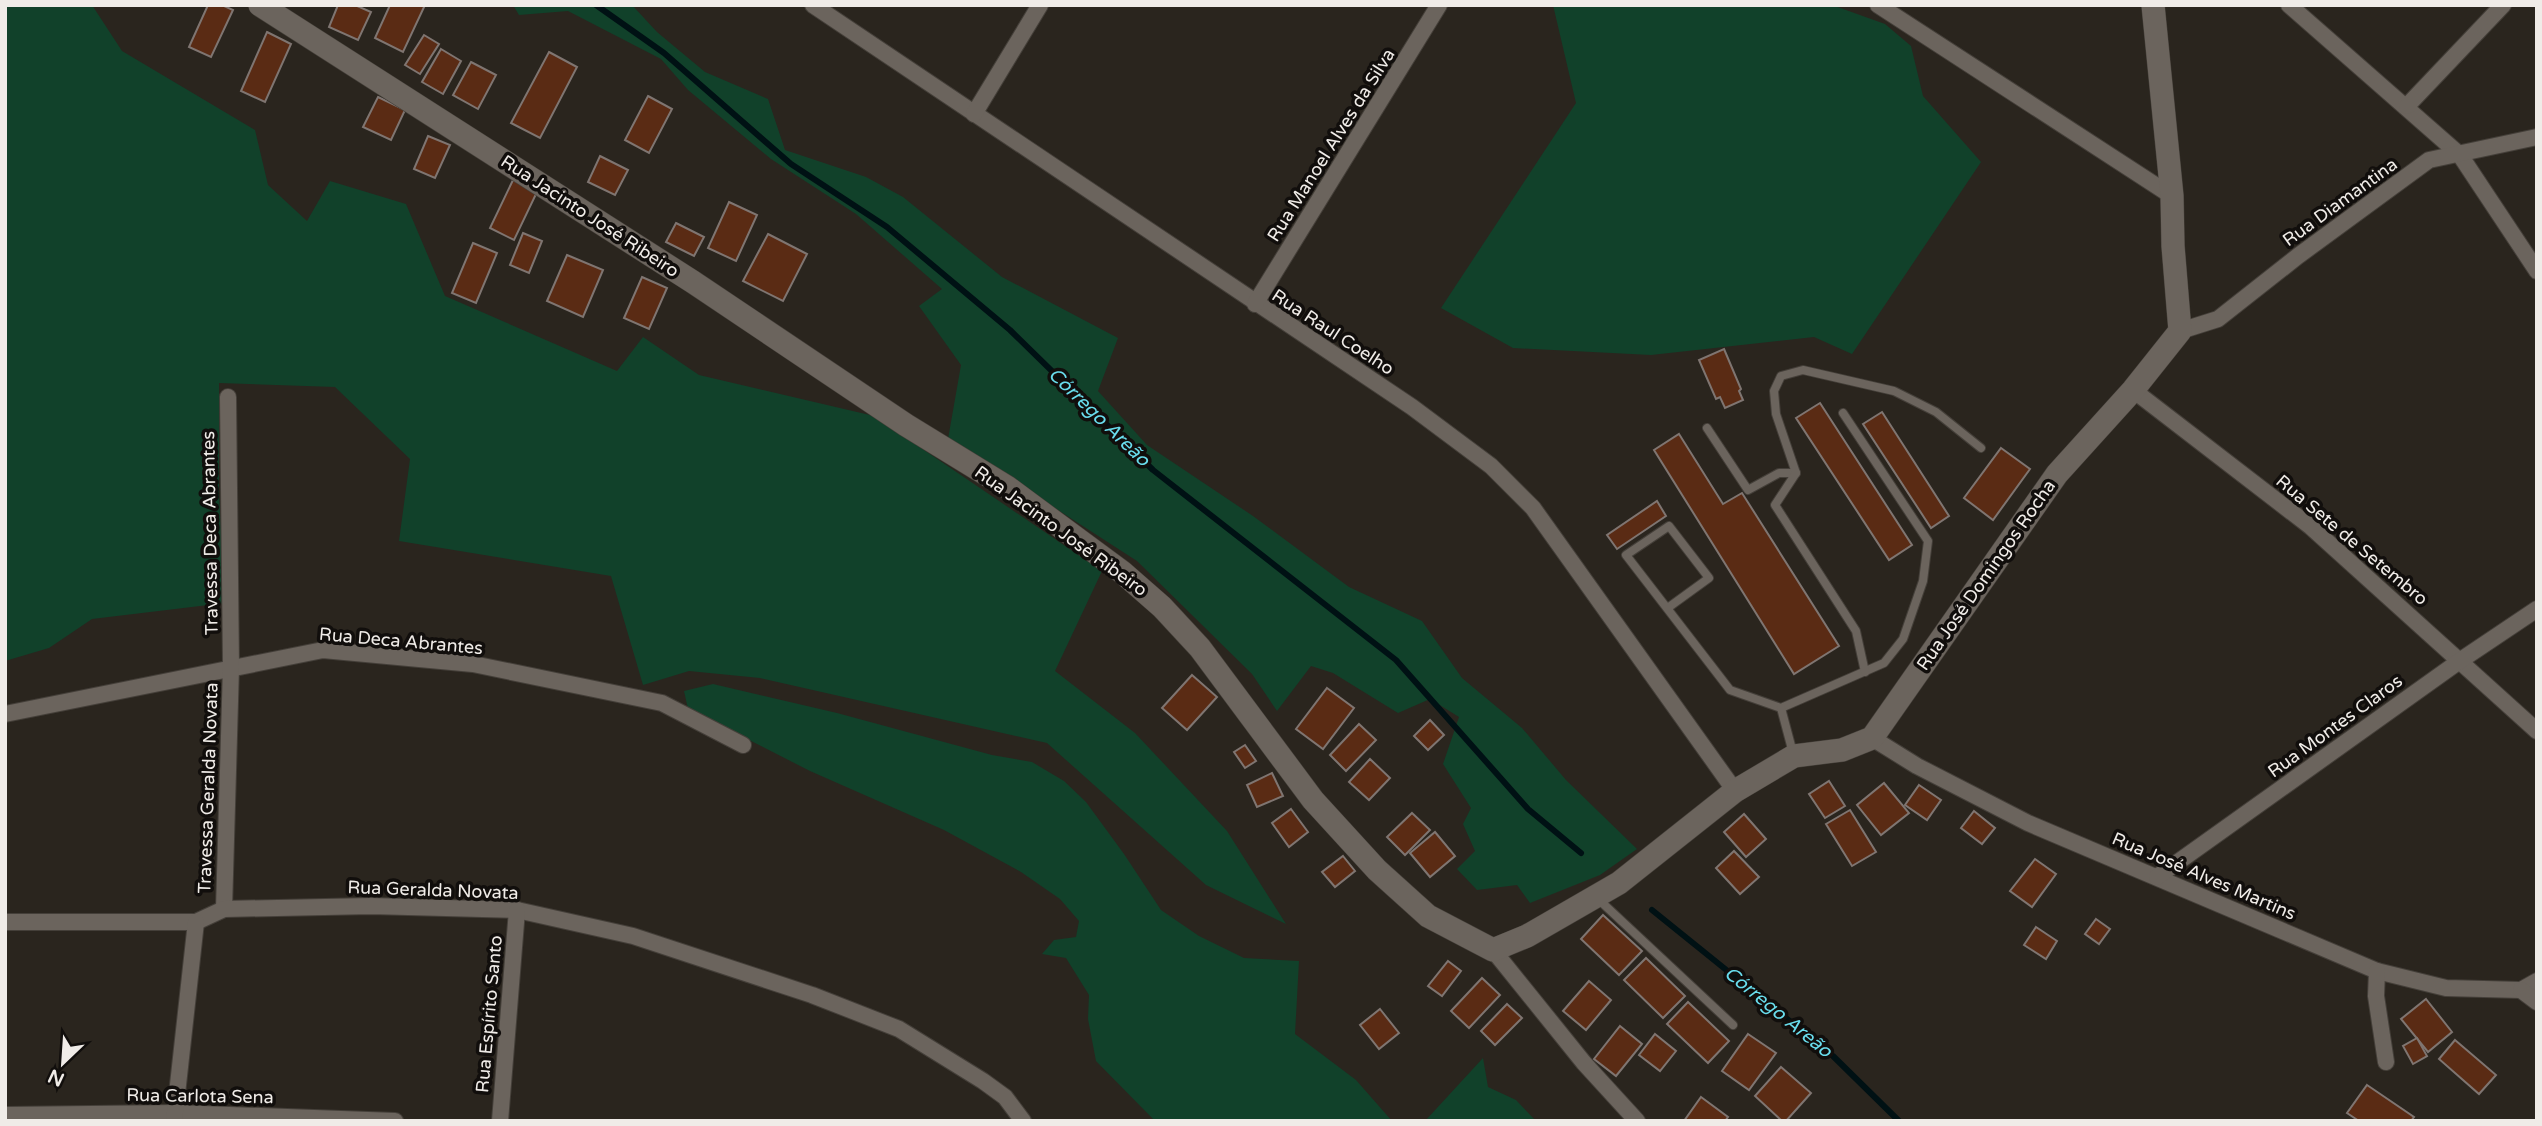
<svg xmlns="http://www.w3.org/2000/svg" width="2542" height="1126" font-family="'Varela Round',sans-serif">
  <rect width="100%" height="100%" fill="#2a251e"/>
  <g fill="#11412a">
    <path d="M 5,5 L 92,5 L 122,51 L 255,130 L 268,185 L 307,221 L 330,181 L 406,204 L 445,296 L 617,371 L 643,337 L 699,375 L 874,416 L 1102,571 L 1055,671 L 1135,733 L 1227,831 L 1286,924 L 1206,885 L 1047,743 L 760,678 L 689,671 L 643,685 L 611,576 L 399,541 L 410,459 L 335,387 L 219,383 L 219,494 L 225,603 L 92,619 L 49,648 L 5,661 Z"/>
    <path d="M 513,5 L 632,5 L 657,32 L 705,72 L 768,99 L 785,150 L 866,177 L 903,197 L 1002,277 L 1118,338 L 1098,391 L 1147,445 L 1253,516 L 1349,587 L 1422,621 L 1462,678 L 1522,728 L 1566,780 L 1637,849 L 1600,875 L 1530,903 L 1517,885 L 1477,890 L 1457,869 L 1475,851 L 1463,824 L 1471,808 L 1443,764 L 1459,717 L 1430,699 L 1398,713 L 1333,673 L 1311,666 L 1277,711 L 1252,674 L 1137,561 L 948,439 L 961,365 L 919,306 L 942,289 L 856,214 L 771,159 L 688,90 L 661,59 L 568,11 L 519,15 Z"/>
    <path d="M 1553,5 L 1832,5 L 1885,24 L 1911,46 L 1923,96 L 1981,162 L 1852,354 L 1814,337 L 1651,355 L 1513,348 L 1441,308 L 1576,103 Z"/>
    <path d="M 713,684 L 837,713 L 992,755 L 1032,762 L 1064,781 L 1086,802 L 1124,854 L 1161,910 L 1199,936 L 1244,958 L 1299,961 L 1295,1034 L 1356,1080 L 1392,1121 L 1155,1121 L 1096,1061 L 1088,1019 L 1089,995 L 1066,958 L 1042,954 L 1054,940 L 1076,937 L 1079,921 L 1060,899 L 1021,872 L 944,830 L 810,771 L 688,709 L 684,691 Z"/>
    <path d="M 1483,1058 L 1488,1087 L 1516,1100 L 1536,1121 L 1425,1121 Z"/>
  </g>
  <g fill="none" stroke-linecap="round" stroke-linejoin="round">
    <g stroke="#001114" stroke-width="6">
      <path d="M 596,5 L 664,53 L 791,164 L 887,227 L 1010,330 L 1153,470 L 1396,660 L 1528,809 L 1581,853"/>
      <path d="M 1652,910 L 1833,1056 L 1899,1121"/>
    </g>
  </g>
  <g fill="#5a2b14" stroke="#7f7571" stroke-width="2">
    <path d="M 208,5 L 222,5 L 233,10 L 211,57 L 189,47 Z"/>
    <path d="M 338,5 L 355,5 L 371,12 L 358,40 L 329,27 Z"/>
    <path d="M 390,5 L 425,5 L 403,52 L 375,38 Z"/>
    <path d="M 267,32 L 291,44 L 265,102 L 241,91 Z"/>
    <path d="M 424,35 L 439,44 L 420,74 L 405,65 Z"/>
    <path d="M 441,49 L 461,61 L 443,94 L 422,82 Z"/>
    <path d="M 549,52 L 577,67 L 540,138 L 511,123 Z"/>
    <path d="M 471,62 L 496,75 L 478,109 L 453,95 Z"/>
    <path d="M 648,96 L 672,109 L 649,153 L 625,140 Z"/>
    <path d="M 378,97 L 405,110 L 391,140 L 363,127 Z"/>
    <path d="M 428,136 L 450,145 L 435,178 L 414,169 Z"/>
    <path d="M 600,156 L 628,170 L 615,195 L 588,182 Z"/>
    <path d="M 513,180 L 537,192 L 514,240 L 490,228 Z"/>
    <path d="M 729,202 L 757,215 L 736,261 L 708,248 Z"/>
    <path d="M 676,223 L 704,237 L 694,256 L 666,242 Z"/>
    <path d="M 523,233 L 542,241 L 529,273 L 510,265 Z"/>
    <path d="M 768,234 L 807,254 L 783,301 L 743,281 Z"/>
    <path d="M 473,243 L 497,253 L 476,303 L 452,293 Z"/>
    <path d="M 567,255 L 603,270 L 583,317 L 547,301 Z"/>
    <path d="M 642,277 L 667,288 L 649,329 L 624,318 Z"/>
    <path d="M 1724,349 L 1741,389 L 1739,391 L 1743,400 L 1725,408 L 1720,397 L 1716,399 L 1699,360 Z"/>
    <path d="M 1820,403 L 1912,545 L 1889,560 L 1796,418 Z"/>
    <path d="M 1882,412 L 1949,516 L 1931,528 L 1863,424 Z"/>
    <path d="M 1679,434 L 1723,504 L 1742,493 L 1839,646 L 1794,674 L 1654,450 Z"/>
    <path d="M 2001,448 L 2030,469 L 1993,520 L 1964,498 Z"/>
    <path d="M 1657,501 L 1666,516 L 1617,549 L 1607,535 Z"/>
    <path d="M 1192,675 L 1217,697 L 1187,730 L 1162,708 Z"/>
    <path d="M 1327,688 L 1354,708 L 1323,749 L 1296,729 Z"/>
    <path d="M 1430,720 L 1444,735 L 1428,750 L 1414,736 Z"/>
    <path d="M 1359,724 L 1376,740 L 1346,771 L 1330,755 Z"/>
    <path d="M 1245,745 L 1256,761 L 1245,768 L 1234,752 Z"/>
    <path d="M 1370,759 L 1390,778 L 1369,800 L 1349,782 Z"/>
    <path d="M 1272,773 L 1283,796 L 1257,807 L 1247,785 Z"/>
    <path d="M 1829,781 L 1845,806 L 1825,818 L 1809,794 Z"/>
    <path d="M 1884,783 L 1909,813 L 1881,835 L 1857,805 Z"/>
    <path d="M 1919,785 L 1941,800 L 1927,820 L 1905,805 Z"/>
    <path d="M 1291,809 L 1308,832 L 1289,847 L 1272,823 Z"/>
    <path d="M 1850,810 L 1876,852 L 1852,866 L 1826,824 Z"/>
    <path d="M 1974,811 L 1995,828 L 1982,844 L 1961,828 Z"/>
    <path d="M 1412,813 L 1430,830 L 1405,855 L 1387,837 Z"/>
    <path d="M 1744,814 L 1766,839 L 1746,857 L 1724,832 Z"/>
    <path d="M 1435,832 L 1455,856 L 1430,877 L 1410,853 Z"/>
    <path d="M 1734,851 L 1759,877 L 1740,894 L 1716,868 Z"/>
    <path d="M 1343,856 L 1355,871 L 1335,887 L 1322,872 Z"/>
    <path d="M 2035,859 L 2056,874 L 2032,907 L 2010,891 Z"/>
    <path d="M 1603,915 L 1642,951 L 1619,975 L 1581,939 Z"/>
    <path d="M 2096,919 L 2110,929 L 2099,944 L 2085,934 Z"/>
    <path d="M 2036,927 L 2057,941 L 2046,959 L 2024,945 Z"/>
    <path d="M 1646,958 L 1685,996 L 1663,1018 L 1624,980 Z"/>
    <path d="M 1448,961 L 1461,971 L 1442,996 L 1428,986 Z"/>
    <path d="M 1482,978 L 1500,995 L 1469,1028 L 1451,1011 Z"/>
    <path d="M 1589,981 L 1611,1000 L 1586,1030 L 1563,1011 Z"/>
    <path d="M 2426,999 L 2452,1032 L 2428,1052 L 2401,1019 Z"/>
    <path d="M 1688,1002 L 1729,1041 L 1708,1063 L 1667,1024 Z"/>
    <path d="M 1507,1004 L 1522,1018 L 1495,1045 L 1481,1031 Z"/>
    <path d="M 1380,1009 L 1399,1033 L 1379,1049 L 1360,1025 Z"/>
    <path d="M 1620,1026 L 1642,1044 L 1616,1076 L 1594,1059 Z"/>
    <path d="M 1655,1034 L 1676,1051 L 1660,1071 L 1639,1055 Z"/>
    <path d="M 1748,1034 L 1776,1053 L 1749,1090 L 1722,1071 Z"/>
    <path d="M 2417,1038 L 2427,1056 L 2413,1064 L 2403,1046 Z"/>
    <path d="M 2455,1040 L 2496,1075 L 2479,1094 L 2439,1059 Z"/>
    <path d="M 1781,1067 L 1811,1093 L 1786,1121 L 1782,1121 L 1755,1096 Z"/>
    <path d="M 2367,1085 L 2414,1117 L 2411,1121 L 2359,1121 L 2347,1113 Z"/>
    <path d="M 1701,1097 L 1728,1117 L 1725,1121 L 1684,1121 Z"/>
  </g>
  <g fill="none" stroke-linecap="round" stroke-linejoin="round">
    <g stroke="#443f39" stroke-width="10">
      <g id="lane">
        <path d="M 1707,428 L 1748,490 L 1779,473 L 1796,473"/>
        <path d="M 1669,607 L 1709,578 L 1669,526 L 1626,555 L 1730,690 L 1781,708 L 1884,663 L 1903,639 L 1923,581 L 1928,541 L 1843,413"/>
        <path d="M 1865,672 L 1856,631 L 1775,505 L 1796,473 L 1776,414 L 1774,391 L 1781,376 L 1803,370 L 1894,391 L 1936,412 L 1981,448"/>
        <path d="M 1781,708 L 1793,753"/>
        <path d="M 1597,898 L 1733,1025"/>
      </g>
    </g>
    <g stroke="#443f39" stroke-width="18">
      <g id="street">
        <path d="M 813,5 L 1412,407 L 1491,466 L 1533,508 L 1735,791"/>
        <path d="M 1878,5 L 2172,196"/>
        <path d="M 2289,5 L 2460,155 L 2537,271"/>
        <path d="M 2407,106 L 2503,5"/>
        <path d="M 974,114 L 1040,5"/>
        <path d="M 1255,304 L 1439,5"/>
        <path d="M 2180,331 L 2218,319 L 2298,256 L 2429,160 L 2537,137"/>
        <path d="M 2133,390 L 2311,527 L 2537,731"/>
        <path d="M 5,714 L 323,650 L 473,664 L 662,703 L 743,745"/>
        <path d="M 1872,738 L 1917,766 L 2028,823 L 2377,971 L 2446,988 L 2521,990 L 2537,981"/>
        <path d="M 2157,877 L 2461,660 L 2537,609"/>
        <path d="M 224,909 L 231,667 L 228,397"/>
        <path d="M 5,922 L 196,922 L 224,909 L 371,906 L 517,910 L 633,936 L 812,995 L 899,1029 L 983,1081 L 1005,1097 L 1023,1121"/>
        <path d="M 1493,950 L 1584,1063 L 1637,1121"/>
        <path d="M 2377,971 L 2376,996 L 2386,1062"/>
        <path d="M 2521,990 L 2537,1002"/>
        <path d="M 5,1115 L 175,1113 L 395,1121"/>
        <path d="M 174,1121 L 196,922"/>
        <path d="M 500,1121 L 517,910"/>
      </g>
    </g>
    <g stroke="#443f39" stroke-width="24">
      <path id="secondary" d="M 260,5 L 693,282 L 906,425 L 1007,487 L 1122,572 L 1162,607 L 1200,648 L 1313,800 L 1377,870 L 1428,916 L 1493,950 L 1527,936 L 1619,883 L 1735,791 L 1794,756 L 1842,750 L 1872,738 L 2057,474 L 2133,390 L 2180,331 L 2173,246 L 2172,196 L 2153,5"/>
    </g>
    <use href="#lane" stroke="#6b645d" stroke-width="8"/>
    <use href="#street" stroke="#6b645d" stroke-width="16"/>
    <use href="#secondary" stroke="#6b645d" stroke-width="23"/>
  </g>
  <g text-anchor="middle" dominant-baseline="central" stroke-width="7" stroke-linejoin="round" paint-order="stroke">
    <g font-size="18" fill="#f0ece8" stroke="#110e0c">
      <text transform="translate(1331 145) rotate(-58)">Rua Manoel Alves da Silva</text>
      <text transform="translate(2340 202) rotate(-36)">Rua Diamantina</text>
      <text transform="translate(590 216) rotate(33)">Rua Jacinto José Ribeiro</text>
      <text transform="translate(1333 332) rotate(33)">Rua Raul Coelho</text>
      <text transform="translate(1061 531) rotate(36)">Rua Jacinto José Ribeiro</text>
      <text transform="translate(210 533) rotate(-91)">Travessa Deca Abrantes</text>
      <text transform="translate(2352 540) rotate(40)">Rua Sete de Setembro</text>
      <text transform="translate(1986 575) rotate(-55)">Rua José Domingos Rocha</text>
      <text transform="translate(401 641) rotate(5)">Rua Deca Abrantes</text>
      <text transform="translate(2335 726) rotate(-36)">Rua Montes Claros</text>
      <text transform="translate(208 788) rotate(-88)">Travessa Geralda Novata</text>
      <text transform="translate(2204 876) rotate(23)">Rua José Alves Martins</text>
      <text transform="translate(433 890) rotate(2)">Rua Geralda Novata</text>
      <text transform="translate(489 1014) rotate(-85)">Rua Espírito Santo</text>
      <text transform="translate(200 1096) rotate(1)">Rua Carlota Sena</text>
    </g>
    <g font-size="19" font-style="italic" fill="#69dded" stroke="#110e0c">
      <text transform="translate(1099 417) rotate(44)">Córrego Areão</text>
      <text transform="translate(1778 1012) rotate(39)">Córrego Areão</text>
    </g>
  </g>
  <rect width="2542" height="1126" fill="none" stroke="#f0ece8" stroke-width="14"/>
  <g transform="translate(63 1063) rotate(205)" stroke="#110e0c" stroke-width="5" paint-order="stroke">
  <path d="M0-5L12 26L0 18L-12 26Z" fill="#f0ece8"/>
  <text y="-10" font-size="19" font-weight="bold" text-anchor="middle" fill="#f0ece8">N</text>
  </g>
</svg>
